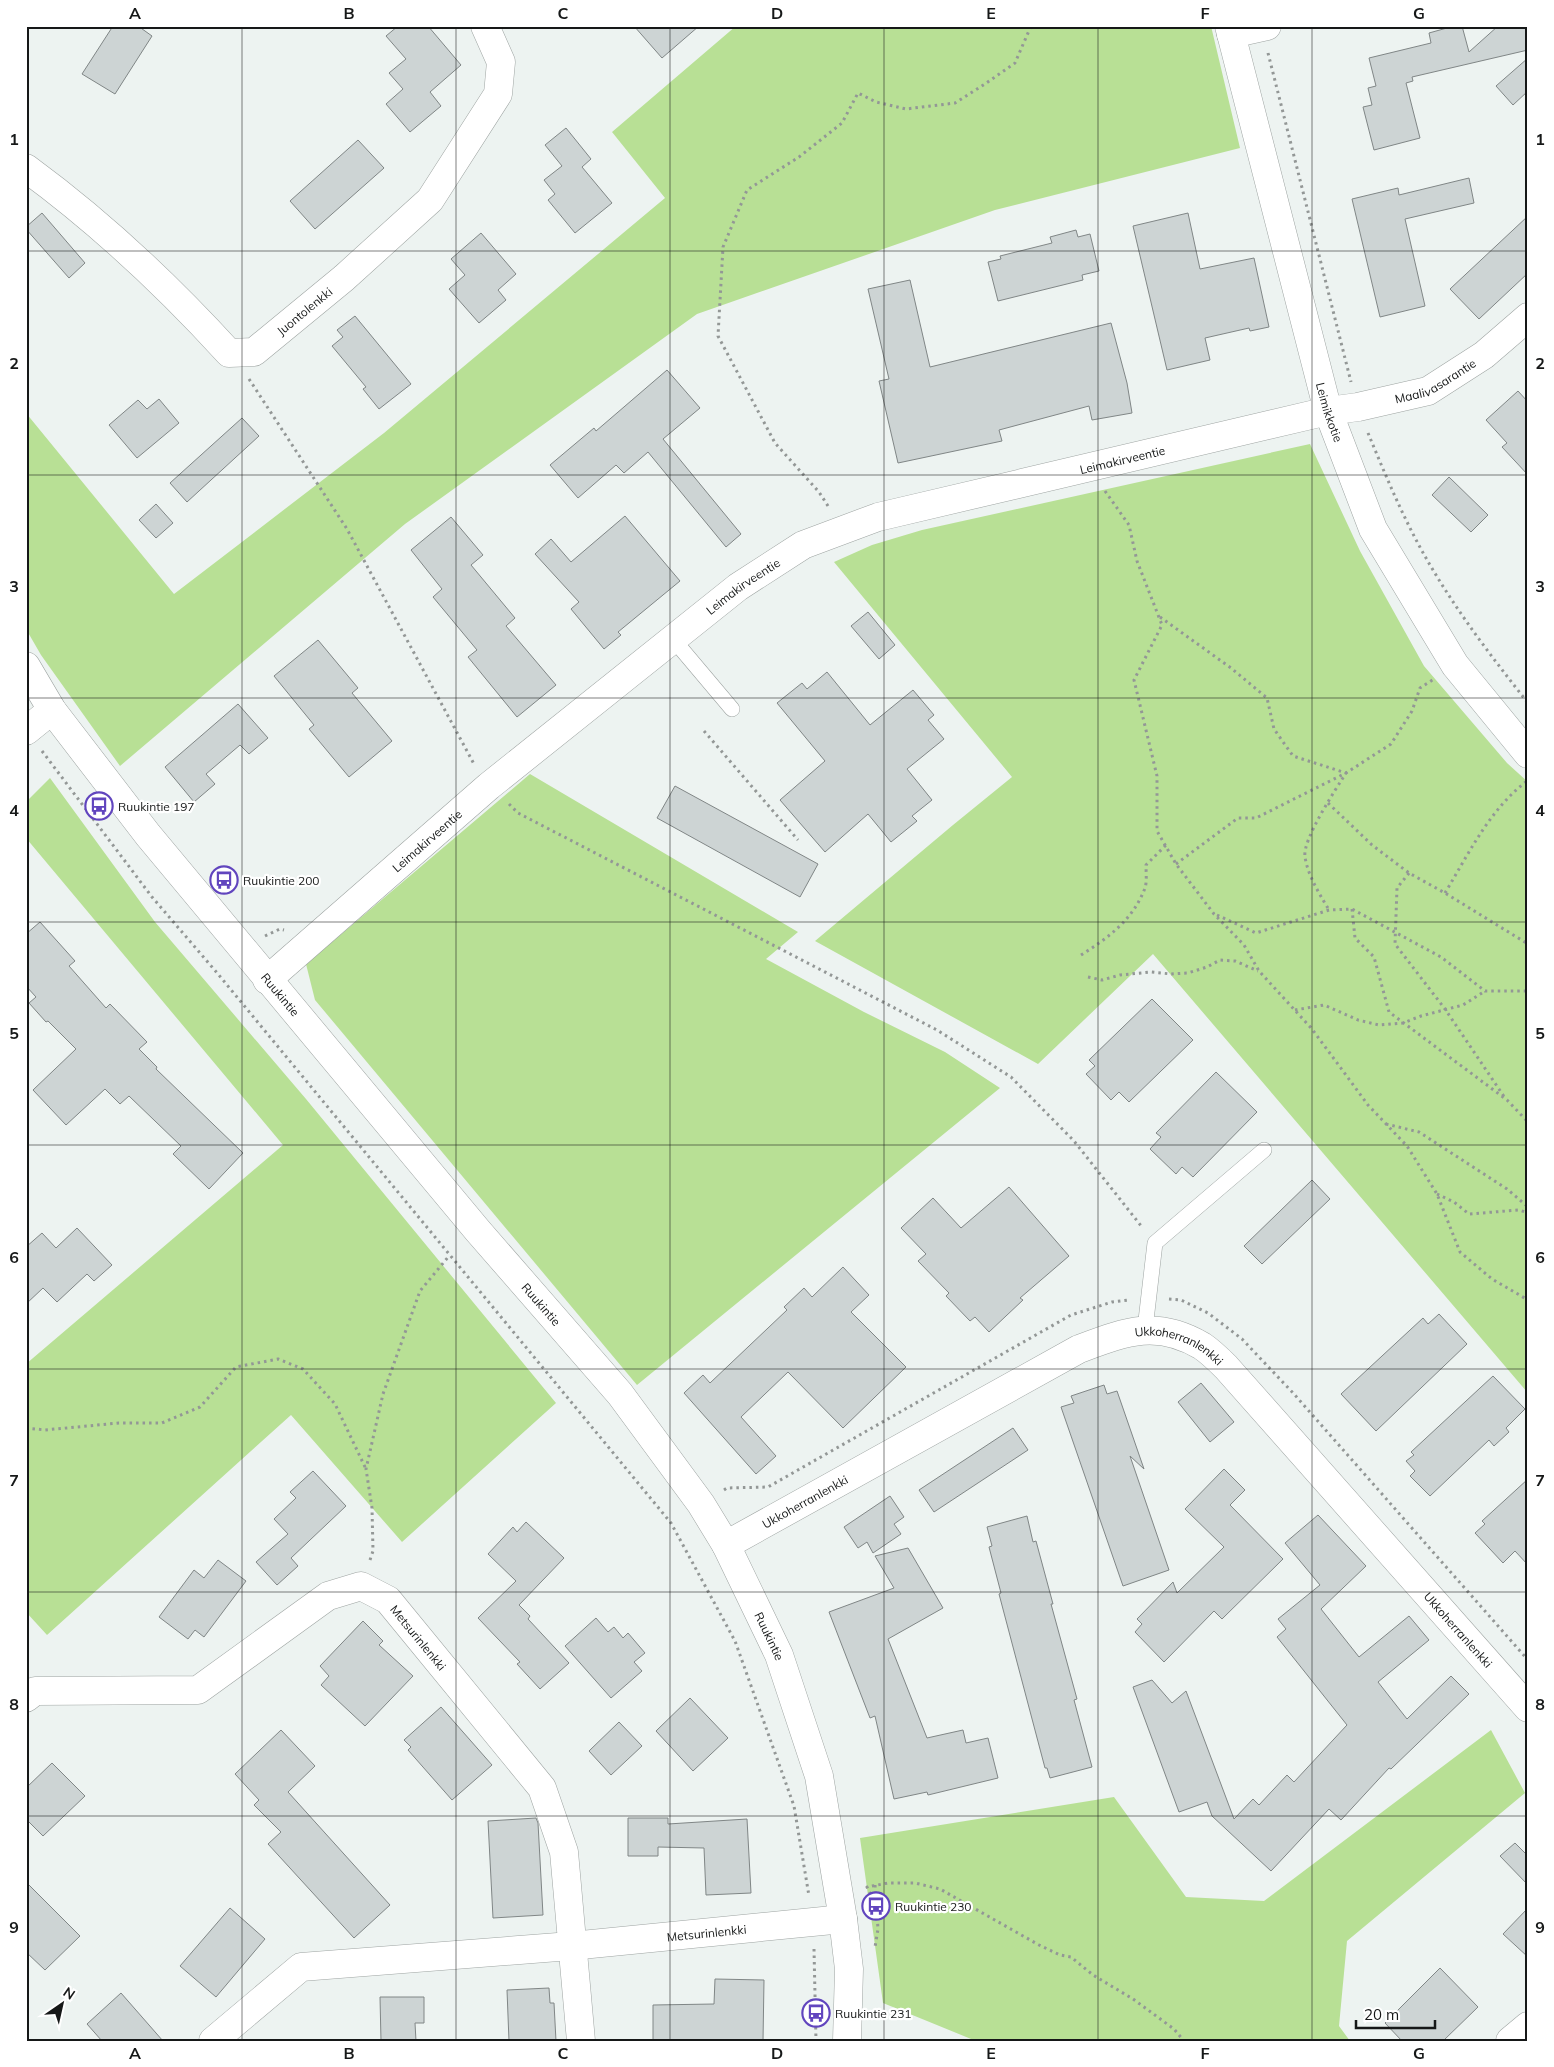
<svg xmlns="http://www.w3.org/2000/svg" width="1554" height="2067" font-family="Mulish,sans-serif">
  <rect width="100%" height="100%" fill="#edf3f1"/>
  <g fill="#b8e095">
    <path d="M 736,26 L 1211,26 L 1240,148 L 995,210 L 697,314 L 405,524 L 120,766 L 41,655 L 26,629 L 26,413 L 174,594 L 384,433 L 665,198 L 612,132 Z"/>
    <path d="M 1310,444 L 1360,551 L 1424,666 L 1507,763 L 1528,782 L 1528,1393 L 1153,954 L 1038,1064 L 815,941 L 953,825 L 1012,777 L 834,562 L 872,545 L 922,530 Z"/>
    <path d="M 530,774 L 798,932 L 766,959 L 864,1012 L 945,1052 L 1000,1088 L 637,1385 L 315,1000 L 306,964 Z"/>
    <path d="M 50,778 L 155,922 L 306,1099 L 556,1403 L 402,1542 L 291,1415 L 47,1635 L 26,1612 L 26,1364 L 283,1145 L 26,838 L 26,802 Z"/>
    <path d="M 1491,1730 L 1525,1793 L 1347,1941 L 1339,2026 L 1350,2041 L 976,2041 L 883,2003 L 860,1838 L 1114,1797 L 1186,1897 L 1264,1901 Z"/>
  </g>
  <g fill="#cdd4d4" stroke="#808686">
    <path d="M 113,26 L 138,26 L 152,36 L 115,94 L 82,74 Z"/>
    <path d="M 398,26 L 428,26 L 461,65 L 430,92 L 441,106 L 410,132 L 386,104 L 403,89 L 389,73 L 406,59 L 386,36 Z"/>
    <path d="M 634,26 L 699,26 L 662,58 Z"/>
    <path d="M 1454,26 L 1462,26 L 1469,52 L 1498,26 L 1528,26 L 1528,50 L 1412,77 L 1413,81 L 1406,83 L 1420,138 L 1374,150 L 1363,107 L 1372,105 L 1368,88 L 1376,86 L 1369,58 L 1431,43 L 1429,33 Z"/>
    <path d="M 1528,58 L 1528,91 L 1513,105 L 1496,86 Z"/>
    <path d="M 566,128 L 591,159 L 582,167 L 612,203 L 575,233 L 548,200 L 555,194 L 544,180 L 562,166 L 545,145 Z"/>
    <path d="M 358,140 L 384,168 L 315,229 L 290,201 Z"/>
    <path d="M 1469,178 L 1474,203 L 1405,219 L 1425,306 L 1380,317 L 1352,199 L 1398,188 L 1399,195 Z"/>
    <path d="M 42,213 L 85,263 L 69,278 L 26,229 L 26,227 Z"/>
    <path d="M 1188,213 L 1200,269 L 1254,258 L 1269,327 L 1250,331 L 1249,328 L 1205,338 L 1210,360 L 1167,370 L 1133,226 Z"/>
    <path d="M 1528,216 L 1528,273 L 1479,319 L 1450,289 Z"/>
    <path d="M 1076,230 L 1078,237 L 1090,234 L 1099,271 L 1082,275 L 1083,280 L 998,301 L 988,262 L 1001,259 L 1000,256 L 1052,243 L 1050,237 Z"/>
    <path d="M 481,233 L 516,274 L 498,290 L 506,300 L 479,323 L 449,289 L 465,275 L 451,259 Z"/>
    <path d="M 910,280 L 930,367 L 1111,323 L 1127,383 L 1132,413 L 1092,420 L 1089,406 L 999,430 L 1002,441 L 898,463 L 879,381 L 889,379 L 868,289 Z"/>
    <path d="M 355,316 L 411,384 L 379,409 L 363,389 L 366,387 L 332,346 L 343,337 L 337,330 Z"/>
    <path d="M 667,370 L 700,408 L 663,439 L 741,534 L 726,547 L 648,452 L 624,473 L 616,465 L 578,498 L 550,465 L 594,428 L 596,431 Z"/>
    <path d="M 1518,391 L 1528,402 L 1528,475 L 1502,447 L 1507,443 L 1486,420 Z"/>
    <path d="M 159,399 L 179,423 L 137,458 L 109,425 L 138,400 L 147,409 Z"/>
    <path d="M 242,418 L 259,436 L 187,502 L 170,483 Z"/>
    <path d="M 1449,477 L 1488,515 L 1471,532 L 1432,495 Z"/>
    <path d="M 156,504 L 173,523 L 156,538 L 139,520 Z"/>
    <path d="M 625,516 L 680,581 L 618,632 L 621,635 L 604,649 L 571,609 L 579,602 L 535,554 L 551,539 L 571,562 Z"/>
    <path d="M 451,517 L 483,555 L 471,565 L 515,618 L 506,626 L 556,685 L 517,717 L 468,657 L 477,650 L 433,597 L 442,589 L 411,550 Z"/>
    <path d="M 868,612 L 895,645 L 879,659 L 851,626 Z"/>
    <path d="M 318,640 L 358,688 L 352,693 L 392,741 L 349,777 L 309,729 L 314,725 L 274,676 Z"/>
    <path d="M 827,672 L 870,725 L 913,690 L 934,715 L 928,720 L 944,739 L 907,769 L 932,800 L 912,816 L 917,821 L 891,842 L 868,814 L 825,852 L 780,800 L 825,761 L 777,703 L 802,683 L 807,689 Z"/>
    <path d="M 238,704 L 268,738 L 249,754 L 240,745 L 206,774 L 215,784 L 194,802 L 165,767 Z"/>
    <path d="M 675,786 L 818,864 L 800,897 L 657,818 Z"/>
    <path d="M 40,922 L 75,961 L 69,966 L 106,1008 L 110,1004 L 147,1042 L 139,1049 L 157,1067 L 156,1069 L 243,1153 L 209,1189 L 173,1154 L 181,1146 L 129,1096 L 120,1104 L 105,1089 L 66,1125 L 33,1090 L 76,1049 L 48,1021 L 46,1022 L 29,1003 L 36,997 L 26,986 L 26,934 Z"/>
    <path d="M 1152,999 L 1193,1040 L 1129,1102 L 1119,1092 L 1111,1100 L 1086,1074 L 1095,1066 L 1089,1060 Z"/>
    <path d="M 1216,1072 L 1257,1112 L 1193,1177 L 1182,1167 L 1176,1174 L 1150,1149 L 1161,1137 L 1156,1133 Z"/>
    <path d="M 1312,1180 L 1330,1199 L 1262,1264 L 1244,1246 Z"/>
    <path d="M 1009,1187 L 1069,1256 L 1020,1298 L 1023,1300 L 989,1332 L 975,1317 L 970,1321 L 946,1296 L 949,1293 L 918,1261 L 926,1254 L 901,1228 L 933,1198 L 961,1228 Z"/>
    <path d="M 77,1228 L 112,1265 L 94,1281 L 87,1274 L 57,1302 L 43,1288 L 26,1304 L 26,1247 L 42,1233 L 56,1248 Z"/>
    <path d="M 843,1267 L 869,1295 L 851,1312 L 906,1367 L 843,1428 L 788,1372 L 741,1417 L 776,1456 L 756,1474 L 684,1393 L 703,1375 L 710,1383 L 787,1310 L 784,1307 L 804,1288 L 812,1297 Z"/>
    <path d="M 1439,1314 L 1467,1344 L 1376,1431 L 1341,1394 L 1423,1318 L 1428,1324 Z"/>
    <path d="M 1493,1376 L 1525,1409 L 1506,1428 L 1509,1432 L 1494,1446 L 1489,1440 L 1430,1496 L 1410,1476 L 1415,1471 L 1406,1461 L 1414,1455 L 1411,1452 Z"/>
    <path d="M 1201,1383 L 1234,1422 L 1210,1442 L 1178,1402 Z"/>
    <path d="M 1104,1385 L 1107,1394 L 1117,1391 L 1144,1469 L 1130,1456 L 1169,1570 L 1123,1586 L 1061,1407 L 1074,1403 L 1071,1396 Z"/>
    <path d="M 1013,1428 L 1028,1450 L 934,1512 L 919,1490 Z"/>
    <path d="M 1224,1469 L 1245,1490 L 1230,1505 L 1283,1559 L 1222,1619 L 1214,1611 L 1164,1662 L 1135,1632 L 1142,1624 L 1137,1619 L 1173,1582 L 1177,1593 L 1224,1547 L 1185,1509 Z"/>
    <path d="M 313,1471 L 346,1506 L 291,1558 L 298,1566 L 277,1585 L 256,1562 L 288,1534 L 274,1519 L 296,1498 L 290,1492 Z"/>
    <path d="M 1528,1479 L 1528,1565 L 1515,1551 L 1503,1563 L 1475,1533 L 1485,1524 L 1482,1521 Z"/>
    <path d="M 890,1496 L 904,1517 L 894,1524 L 901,1534 L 873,1553 L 867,1542 L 858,1548 L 844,1527 Z"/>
    <path d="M 1318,1515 L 1366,1566 L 1321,1609 L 1359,1657 L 1409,1616 L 1429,1640 L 1378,1682 L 1407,1719 L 1451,1676 L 1469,1694 L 1391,1769 L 1389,1768 L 1341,1820 L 1329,1809 L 1271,1871 L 1212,1816 L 1207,1802 L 1179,1812 L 1133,1687 L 1152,1680 L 1172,1703 L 1186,1691 L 1234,1819 L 1253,1799 L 1259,1805 L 1287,1775 L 1294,1782 L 1347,1725 L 1277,1637 L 1286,1629 L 1278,1619 L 1320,1585 L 1285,1543 Z"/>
    <path d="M 1027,1516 L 1033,1542 L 1036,1541 L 1053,1604 L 1051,1604 L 1077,1699 L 1074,1700 L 1092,1767 L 1050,1778 L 1047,1768 L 1045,1768 L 999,1594 L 1001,1593 L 989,1547 L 992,1546 L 987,1527 Z"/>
    <path d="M 526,1522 L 564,1558 L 519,1605 L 530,1616 L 528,1619 L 569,1663 L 540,1689 L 517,1664 L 520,1662 L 478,1618 L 516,1581 L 488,1554 L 513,1527 L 517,1532 Z"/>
    <path d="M 908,1548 L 943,1608 L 888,1639 L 927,1738 L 963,1730 L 966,1743 L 988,1738 L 998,1778 L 928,1795 L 927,1792 L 894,1799 L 875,1716 L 870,1718 L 829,1612 L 894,1588 L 875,1556 Z"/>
    <path d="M 218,1560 L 246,1581 L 204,1637 L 195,1630 L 188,1639 L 159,1617 L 194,1570 L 204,1578 Z"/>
    <path d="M 596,1618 L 608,1632 L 614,1627 L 623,1638 L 628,1633 L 645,1653 L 634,1662 L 642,1671 L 611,1698 L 565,1646 Z"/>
    <path d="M 363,1621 L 383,1641 L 379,1645 L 413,1676 L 365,1726 L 321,1685 L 329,1676 L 320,1666 Z"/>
    <path d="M 690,1698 L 728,1738 L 693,1771 L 656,1731 Z"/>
    <path d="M 441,1707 L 492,1765 L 452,1800 L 408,1750 L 411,1747 L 404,1740 Z"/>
    <path d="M 619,1722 L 642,1746 L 611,1775 L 589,1751 Z"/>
    <path d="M 281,1730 L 315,1766 L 288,1792 L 390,1905 L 354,1938 L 268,1844 L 281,1832 L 254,1805 L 259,1800 L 235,1774 Z"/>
    <path d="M 52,1763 L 85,1796 L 43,1836 L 26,1819 L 26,1788 Z"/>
    <path d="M 536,1818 L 538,1823 L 543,1915 L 493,1918 L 488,1821 Z"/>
    <path d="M 628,1818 L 668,1818 L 668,1824 L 747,1819 L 751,1893 L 706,1895 L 704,1848 L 658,1847 L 658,1856 L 628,1856 Z"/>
    <path d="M 1515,1843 L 1528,1856 L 1528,1885 L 1500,1856 Z"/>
    <path d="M 26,1882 L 80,1936 L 45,1970 L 26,1952 Z"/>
    <path d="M 230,1908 L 265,1939 L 216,1997 L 180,1966 Z"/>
    <path d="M 1528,1908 L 1528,1957 L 1503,1934 Z"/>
    <path d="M 1440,1968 L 1478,2007 L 1443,2041 L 1402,2041 L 1385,2023 Z"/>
    <path d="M 715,1979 L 764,1980 L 763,2041 L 653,2040 L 653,2005 L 714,2004 Z"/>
    <path d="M 549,1988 L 550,2003 L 554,2003 L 556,2041 L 509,2041 L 507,1990 Z"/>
    <path d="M 121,1993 L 163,2041 L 102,2041 L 87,2024 Z"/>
    <path d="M 380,1997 L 424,1997 L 424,2023 L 415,2023 L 416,2041 L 381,2041 Z"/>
  </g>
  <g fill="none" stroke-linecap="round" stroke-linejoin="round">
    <g stroke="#9ea4a2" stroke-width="16">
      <g id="service">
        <path d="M 673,639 L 732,709"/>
        <path d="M 1145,1329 L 1155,1243 L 1264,1150"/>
      </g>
    </g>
    <g stroke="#9ea4a2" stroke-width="29">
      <g id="minor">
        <path id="s1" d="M 1229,26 L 1328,411 L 1373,529 L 1455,665 L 1528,754"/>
        <path d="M 1231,34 L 1267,26"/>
        <path id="s2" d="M 26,168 C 101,223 167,285 229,353 L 254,352 L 344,278 L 430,200 L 498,94 L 501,62 L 485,26"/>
        <path d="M 26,731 L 52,710"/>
        <path id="s3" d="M 267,980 L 489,786 L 738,587 L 803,545 L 878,517 L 1328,411 L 1358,407 L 1428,391 L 1484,355 L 1528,317"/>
        <path id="s4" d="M 726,1545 L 1079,1349 C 1125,1332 1156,1319 1202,1346 C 1211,1352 1219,1360 1226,1367 L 1528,1708"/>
        <path id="s5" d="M 26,1698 L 35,1691 L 198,1690 L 328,1596 L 361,1586 L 388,1600 L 542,1788 L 564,1852 L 581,2041"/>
        <path id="s6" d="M 213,2041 L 301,1967 L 571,1946 L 843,1919"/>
        <path d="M 1510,2041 L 1528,2026"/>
      </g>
    </g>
    <g stroke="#9ea4a2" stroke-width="29">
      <g id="tertiary">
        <path id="s7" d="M 26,666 L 52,710 L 148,835 L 478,1231 L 620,1394 L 701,1504 L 726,1545 L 779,1655 L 819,1776 L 843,1919 L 849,1969 L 847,2041"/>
      </g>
    </g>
    <g stroke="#939796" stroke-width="3" stroke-dasharray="2.5 4" stroke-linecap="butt">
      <path d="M 1268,53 L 1351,382"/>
      <path d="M 249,379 L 347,529 L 474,764"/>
      <path d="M 1368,433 C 1387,479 1407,527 1433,570 C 1461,617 1494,660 1528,703"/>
      <path d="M 1105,491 L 1129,525 L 1137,561 L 1162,625 L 1134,680 L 1157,776 L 1157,831 L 1176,864 L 1214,914 L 1244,945 L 1259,971 L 1312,1029 L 1368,1105 L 1407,1146 L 1437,1194 L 1460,1252 L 1492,1279 L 1528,1300"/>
      <path d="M 828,506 L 819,492 L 775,443 L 718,336 L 723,247 L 747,190 L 799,157 L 842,123 L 858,93 L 876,102 L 906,109 L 955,103 L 985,84 L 1015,63 L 1031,26"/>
      <path d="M 1160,617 L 1231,668 L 1267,698 L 1274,729 L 1293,756 L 1346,773 C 1336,789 1302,840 1305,857 C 1308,876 1319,893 1329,910"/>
      <path d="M 704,731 L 798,840"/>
      <path d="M 42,751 L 152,897 L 218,974 L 671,1523 L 735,1641 L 794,1806 L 809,1896"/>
      <path d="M 1328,803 L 1372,845 L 1409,873 L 1445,893 L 1528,944"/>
      <path d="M 509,804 L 518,813 L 937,1030 L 1011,1077 L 1074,1141 L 1142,1227"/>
      <path d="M 1176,864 L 1238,818 L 1256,818 L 1346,773 L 1391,744 L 1412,711 L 1420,688 L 1434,679"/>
      <path d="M 1409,873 L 1397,888 L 1395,944 L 1445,1009 L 1505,1098"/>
      <path d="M 1445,893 C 1469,853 1490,809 1527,781"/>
      <path d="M 1352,909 L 1355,938 L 1374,957 L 1389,1012 L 1507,1100 L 1528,1122"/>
      <path d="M 1217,915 L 1256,933 L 1329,910 L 1352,909 L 1441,957 L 1485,991 L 1528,991"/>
      <path d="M 265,936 L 280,929 L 284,930"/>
      <path d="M 1081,955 C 1108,938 1133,920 1145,888 C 1147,882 1146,872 1146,865 L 1166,845"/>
      <path d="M 1088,977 L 1102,980 L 1120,975 L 1151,972 L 1171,974 L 1188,973 L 1207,967 L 1220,960 L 1235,961 L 1258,971"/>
      <path d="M 1295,1010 L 1324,1005 L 1358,1020 L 1379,1025 L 1403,1023 L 1421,1016 L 1463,1005 L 1485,991"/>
      <path d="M 1386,1124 L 1419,1132 L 1507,1189 L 1528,1207"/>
      <path d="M 1437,1194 L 1454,1202 L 1469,1214 L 1519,1210 L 1528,1213"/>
      <path d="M 1169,1299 L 1181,1300 L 1208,1313 L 1242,1339 L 1294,1394 L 1528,1660"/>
      <path d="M 26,1428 L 45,1430 L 119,1423 L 162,1423 L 200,1407 L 236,1367 L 278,1359 L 303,1369 L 335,1404 L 366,1469"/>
      <path d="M 724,1490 L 727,1488 L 768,1487 L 1071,1315 L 1112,1302 L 1128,1300"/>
      <path d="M 370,1560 L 373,1551 L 372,1508 L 366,1469 L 383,1394 L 420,1291 L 449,1256"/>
      <path d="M 875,1885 L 878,1929 L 875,1947"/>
      <path d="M 876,1906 L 867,1887 L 888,1883 L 915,1883 L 940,1889 L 1039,1945 L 1060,1955 L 1071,1957 L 1093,1975 L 1133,1999 L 1174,2029 L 1184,2041"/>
      <path d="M 814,1949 L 816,2041"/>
    </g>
    <use href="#service" stroke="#fff" stroke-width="15"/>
    <use href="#minor" stroke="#fff" stroke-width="28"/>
    <use href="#tertiary" stroke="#fff" stroke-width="28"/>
  </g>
  <path fill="none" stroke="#161818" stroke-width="1" stroke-opacity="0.55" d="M 242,26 L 242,2041M 456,26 L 456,2041M 670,26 L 670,2041M 884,26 L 884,2041M 1098,26 L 1098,2041M 1312,26 L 1312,2041M 26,251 L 1528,251M 26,475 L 1528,475M 26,698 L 1528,698M 26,922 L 1528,922M 26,1145 L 1528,1145M 26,1369 L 1528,1369M 26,1592 L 1528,1592M 26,1816 L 1528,1816"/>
  <defs>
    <g id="bus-ring" transform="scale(1.4375)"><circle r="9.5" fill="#fff" stroke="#6145be" stroke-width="1.5"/><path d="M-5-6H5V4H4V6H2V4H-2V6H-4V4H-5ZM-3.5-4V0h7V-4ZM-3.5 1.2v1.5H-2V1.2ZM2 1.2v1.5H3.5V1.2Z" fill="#6145be"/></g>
  </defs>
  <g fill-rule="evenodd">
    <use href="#bus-ring" x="99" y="806"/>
    <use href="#bus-ring" x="224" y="880"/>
    <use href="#bus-ring" x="876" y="1906"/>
    <use href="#bus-ring" x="816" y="2013"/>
  </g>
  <g text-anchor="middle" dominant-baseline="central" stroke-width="4.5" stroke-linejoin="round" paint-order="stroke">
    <g font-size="12" fill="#161818" stroke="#fff">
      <text stroke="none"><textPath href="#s2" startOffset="365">Juontolenkki</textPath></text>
      <text stroke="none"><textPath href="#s3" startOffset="1346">Maalivasarantie</textPath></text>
      <text stroke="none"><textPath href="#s1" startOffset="399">Leimikkotie</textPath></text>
      <text stroke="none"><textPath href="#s3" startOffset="1022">Leimakirveentie</textPath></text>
      <text stroke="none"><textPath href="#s3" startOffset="618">Leimakirveentie</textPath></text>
      <text stroke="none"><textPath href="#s3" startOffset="212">Leimakirveentie</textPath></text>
      <text stroke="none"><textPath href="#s7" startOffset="416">Ruukintie</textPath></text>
      <text stroke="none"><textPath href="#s7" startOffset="821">Ruukintie</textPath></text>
      <text stroke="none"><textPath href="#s4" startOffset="510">Ukkoherranlenkki</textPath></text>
      <text stroke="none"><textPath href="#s4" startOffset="90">Ukkoherranlenkki</textPath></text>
      <text stroke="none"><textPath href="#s4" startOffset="915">Ukkoherranlenkki</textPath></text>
      <text stroke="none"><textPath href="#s7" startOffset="1226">Ruukintie</textPath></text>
      <text stroke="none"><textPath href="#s5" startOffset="448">Metsurinlenkki</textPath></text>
      <text stroke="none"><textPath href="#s6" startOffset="522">Metsurinlenkki</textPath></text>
    </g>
    <g font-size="12" fill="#161818" stroke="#fff" text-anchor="start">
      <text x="118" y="806">Ruukintie 197</text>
      <text x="243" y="880">Ruukintie 200</text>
      <text x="895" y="1906">Ruukintie 230</text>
      <text x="835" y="2013">Ruukintie 231</text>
    </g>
  </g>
  <rect width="1554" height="2067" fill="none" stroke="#ffffff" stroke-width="55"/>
  <g transform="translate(62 2004) rotate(34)" stroke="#ffffff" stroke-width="4" paint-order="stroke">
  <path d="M0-4L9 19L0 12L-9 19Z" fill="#161818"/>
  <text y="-8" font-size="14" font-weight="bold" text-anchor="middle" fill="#161818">N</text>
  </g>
  <path d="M1356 2020v8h79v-8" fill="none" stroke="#161818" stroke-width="2.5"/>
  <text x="1364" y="2020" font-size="15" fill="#161818" stroke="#ffffff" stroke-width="4" paint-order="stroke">20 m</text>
  <rect x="28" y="28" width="1498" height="2012" fill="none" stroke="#161818" stroke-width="2"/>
  <g font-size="16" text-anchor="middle" font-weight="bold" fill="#161818">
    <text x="135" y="19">A</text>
    <text x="349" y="19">B</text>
    <text x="563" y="19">C</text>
    <text x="777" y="19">D</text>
    <text x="991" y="19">E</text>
    <text x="1205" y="19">F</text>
    <text x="1419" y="19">G</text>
    <text x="14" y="145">1</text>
    <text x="1540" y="145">1</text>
    <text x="14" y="369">2</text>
    <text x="1540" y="369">2</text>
    <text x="14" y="592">3</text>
    <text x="1540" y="592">3</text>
    <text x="14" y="816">4</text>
    <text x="1540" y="816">4</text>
    <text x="14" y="1039">5</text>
    <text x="1540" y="1039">5</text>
    <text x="14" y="1263">6</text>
    <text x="1540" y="1263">6</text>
    <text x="14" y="1486">7</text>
    <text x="1540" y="1486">7</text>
    <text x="14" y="1710">8</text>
    <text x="1540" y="1710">8</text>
    <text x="14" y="1933">9</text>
    <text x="1540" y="1933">9</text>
    <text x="135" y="2059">A</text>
    <text x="349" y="2059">B</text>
    <text x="563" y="2059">C</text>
    <text x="777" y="2059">D</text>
    <text x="991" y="2059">E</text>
    <text x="1205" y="2059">F</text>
    <text x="1419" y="2059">G</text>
  </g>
</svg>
